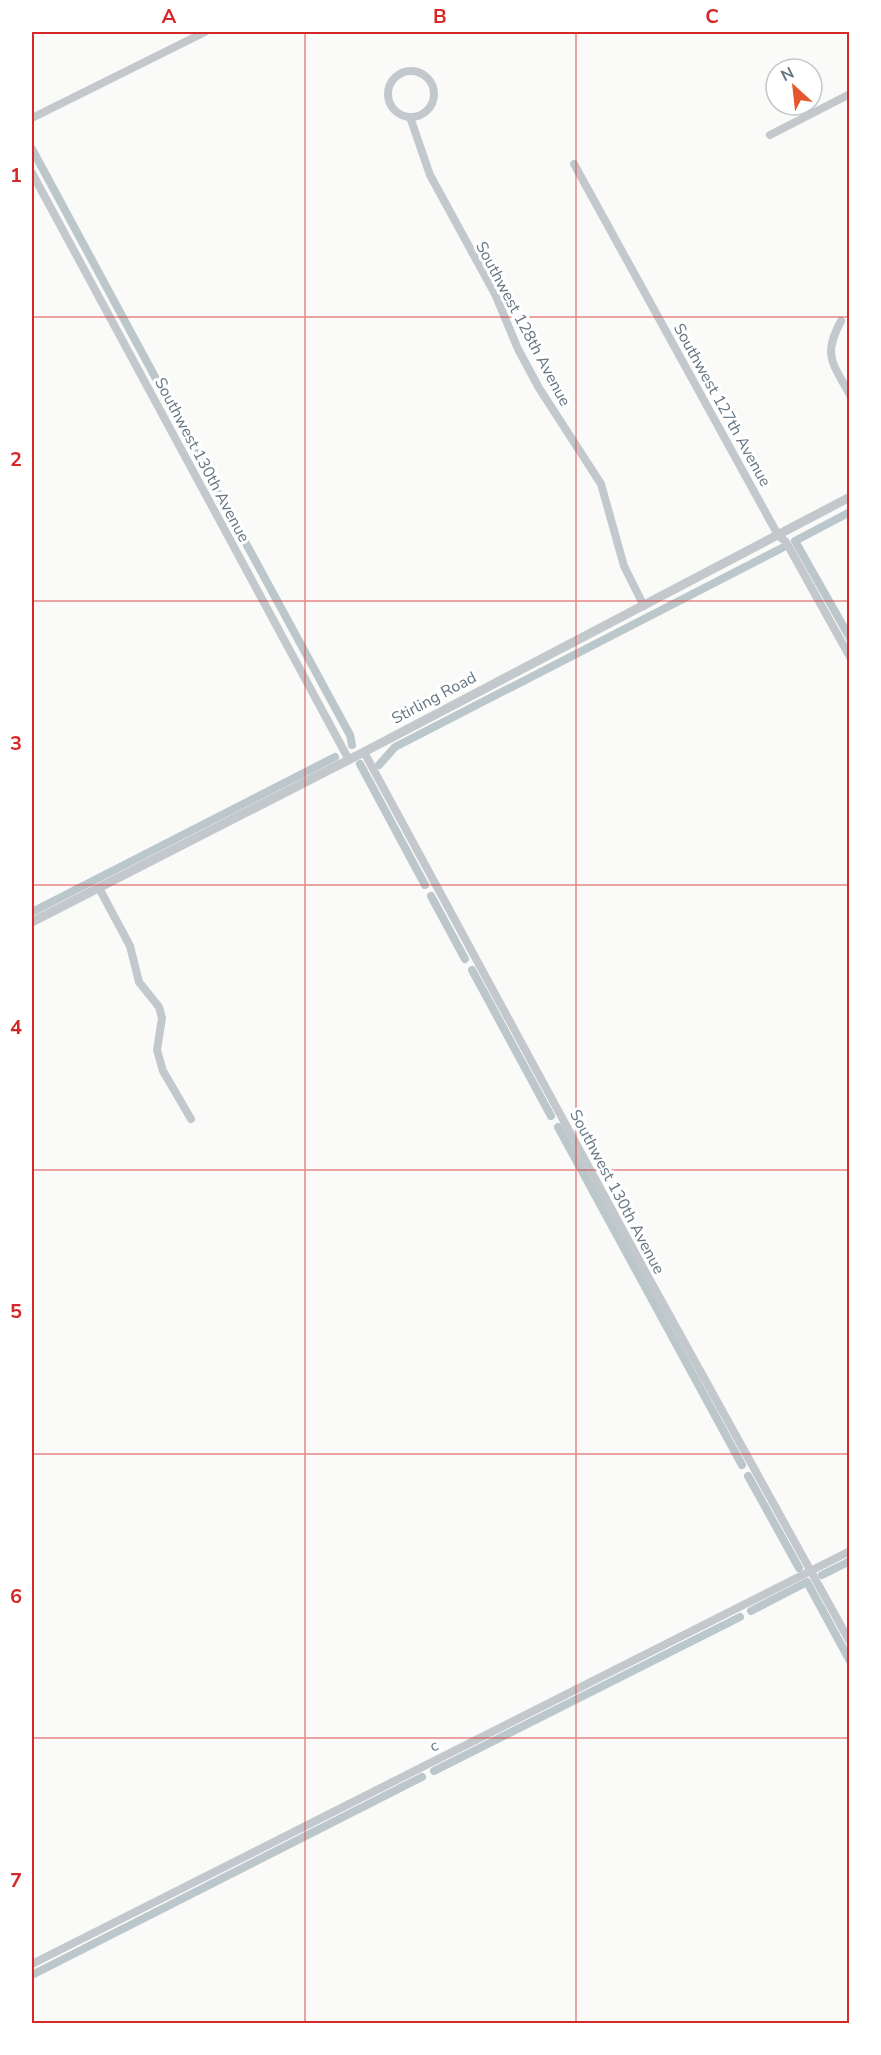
<svg xmlns="http://www.w3.org/2000/svg" width="881" height="2055" font-family="'Nunito Sans',sans-serif">
  <rect width="100%" height="100%" fill="#fafaf8"/>
  <g fill="none" stroke-linecap="round" stroke-linejoin="round">
    <g stroke="#bbc7cb" stroke-width="8">
      <path d="M 32,149 L 229,514"/>
      <path d="M 850,512 L 795,541 L 850,638"/>
      <path d="M 236,525 L 350,735 L 352,745"/>
      <path d="M 360,764 L 425,885"/>
      <path d="M 379,765 L 395,747 L 782,548"/>
      <path d="M 431,896 L 465,959"/>
      <path d="M 32,912 L 335,757"/>
      <path d="M 472,970 L 551,1116"/>
      <path d="M 558,1127 L 742,1465"/>
      <path d="M 748,1476 L 799,1568"/>
      <path d="M 822,1575 L 850,1561"/>
      <path d="M 751,1611 L 807,1582 L 850,1661"/>
      <path d="M 434,1771 L 740,1617"/>
      <path d="M 32,1975 L 422,1777"/>
    </g>
    <g stroke="#c3c8cc" stroke-width="8">
      <circle cx="411" cy="94" r="23"/>
      <path d="M 410,117 L 430,175 L 495,294 L 518,349 L 539,388 L 601,484 L 624,566 L 644,606"/>
      <path d="M 32,118 L 205,32"/>
      <path d="M 770,135 L 850,94"/>
      <path d="M 574,164 L 778,535 L 786,542 L 850,657"/>
      <path d="M 32,173 L 349,760"/>
      <path d="M 841,321 C 822,356 833,363 850,395"/>
      <path d="M 364,752 L 645,1271 L 850,1642"/>
      <path d="M 99,888 L 130,946 L 139,982 L 159,1007 L 162,1018 L 157,1050 L 163,1071 L 191,1119"/>
      <path d="M 32,1964 L 850,1551"/>
    </g>
    <path stroke="#c3c8cc" stroke-width="9" d="M 32,922 L 364,752 L 850,497"/>
  </g>
  <path fill="none" stroke="#d62828" stroke-width="1.5" stroke-opacity="0.55" d="M 305,32 L 305,2024M 576,32 L 576,2024M 32,317 L 850,317M 32,601 L 850,601M 32,885 L 850,885M 32,1170 L 850,1170M 32,1454 L 850,1454M 32,1738 L 850,1738"/>
  <g text-anchor="middle" dominant-baseline="central" stroke-width="6" stroke-linejoin="round" paint-order="stroke">
    <g font-size="16" fill="#657683" stroke="#fff">
      <text transform="translate(523 324) rotate(62)">Southwest 128th Avenue</text>
      <text transform="translate(722 405) rotate(61)">Southwest 127th Avenue</text>
      <text transform="translate(202 460) rotate(62)">Southwest 130th Avenue</text>
      <text transform="translate(434 698) rotate(-28)">Stirling Road</text>
      <text transform="translate(617 1192) rotate(62)">Southwest 130th Avenue</text>
      <text transform="translate(434 1746) rotate(-27)">c</text>
    </g>
  </g>
  <rect width="881" height="2055" fill="none" stroke="#ffffff" stroke-width="66"/>
  <g transform="translate(794 87) rotate(333)"><circle r="28" fill="#ffffff" stroke="#c1c8cd" stroke-width="1.5"/>
  <path d="M0-4.5L10 22L0 15L-10 22Z" fill="#e4572e"/>
  <text y="-9" font-size="16" font-weight="bold" text-anchor="middle" fill="#657683">N</text>
  </g>
  <rect x="33" y="33" width="815" height="1989" fill="none" stroke="#d62828" stroke-width="2"/>
  <g font-size="20" text-anchor="middle" font-weight="bold" fill="#d62828">
    <text x="169" y="23">A</text>
    <text x="440" y="23">B</text>
    <text x="712" y="23">C</text>
    <text x="16" y="182">1</text>
    <text x="16" y="466">2</text>
    <text x="16" y="750">3</text>
    <text x="16" y="1034">4</text>
    <text x="16" y="1318">5</text>
    <text x="16" y="1603">6</text>
    <text x="16" y="1887">7</text>
  </g>
</svg>
